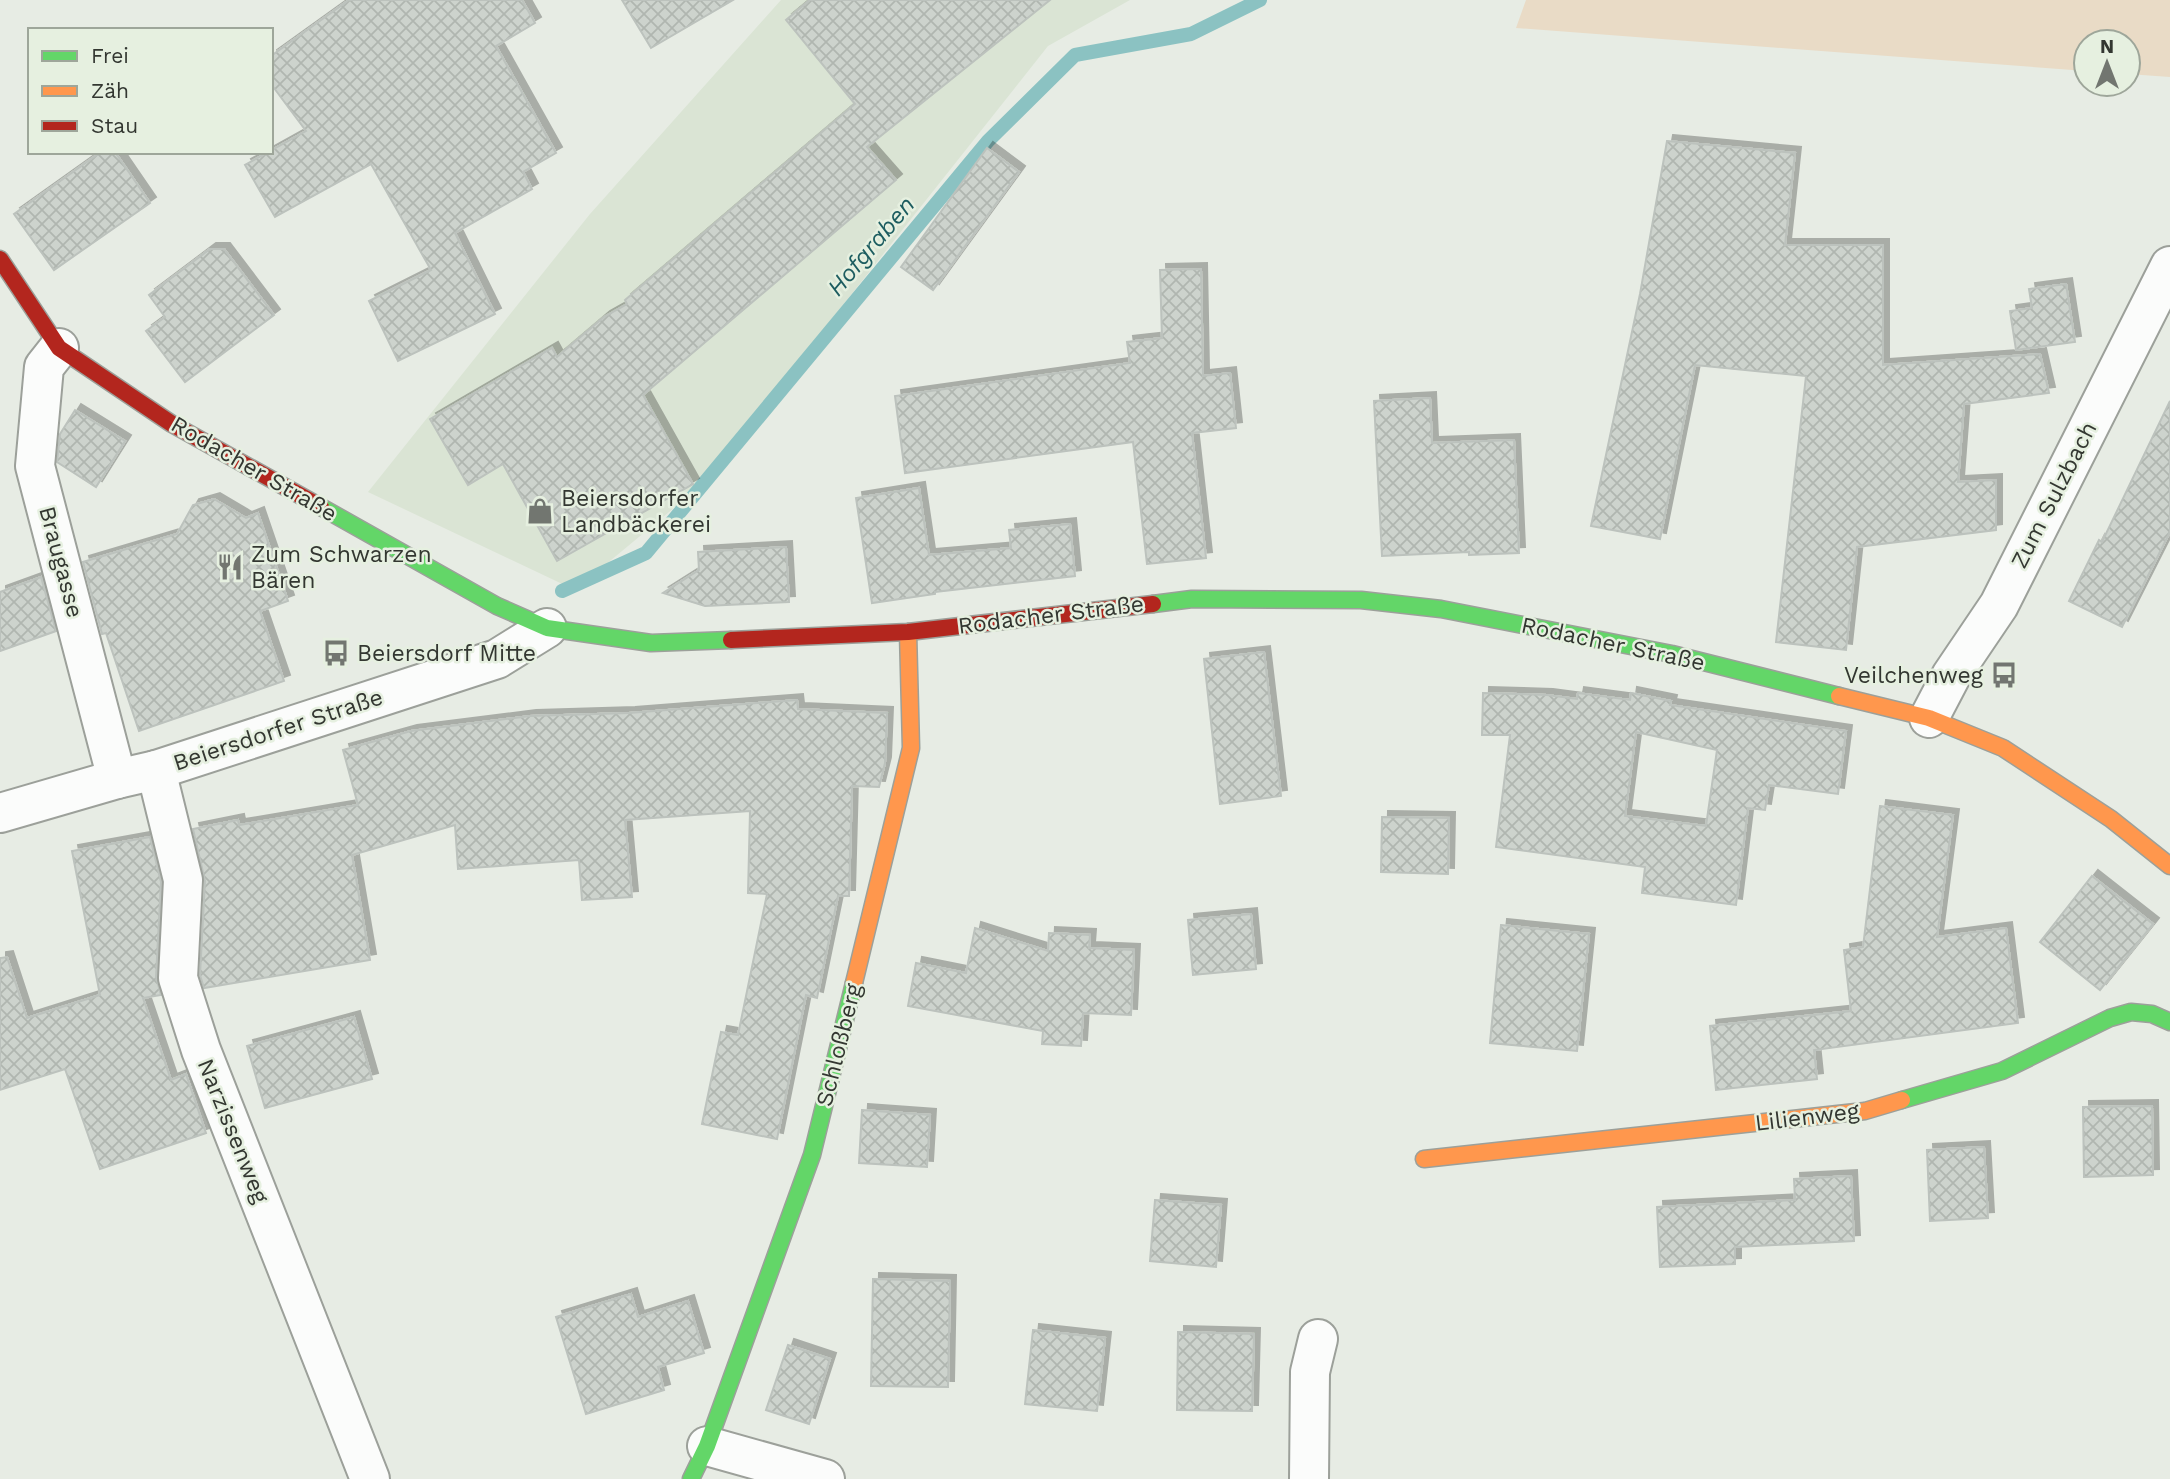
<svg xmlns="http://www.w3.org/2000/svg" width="2170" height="1479" font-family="'Work Sans',sans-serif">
  <defs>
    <pattern id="building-cross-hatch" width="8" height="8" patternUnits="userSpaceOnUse" patternTransform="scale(1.75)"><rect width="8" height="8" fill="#cdd3cd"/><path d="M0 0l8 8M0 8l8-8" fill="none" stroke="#b0b6b0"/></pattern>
    <filter id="shadow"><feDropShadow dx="6" dy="-6" stdDeviation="0" flood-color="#0004"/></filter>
  </defs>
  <rect width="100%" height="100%" fill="#e7ece4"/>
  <path fill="#dae4d4" d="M 781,0 L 1130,0 L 1048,46 L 698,488 L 575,590 L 368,492 L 590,214 Z"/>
  <path fill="#e9dbc6" d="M 1526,0 L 2170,0 L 2170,77 L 2128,74 L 2128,42 L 2086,42 L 2086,71 L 1516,28 Z"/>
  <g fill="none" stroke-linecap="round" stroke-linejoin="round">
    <path stroke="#8bc2c2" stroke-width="14" d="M 562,591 L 646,553 L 988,141 L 1075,55 L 1191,34 L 1260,0"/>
  </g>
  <g fill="url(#building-cross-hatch)" stroke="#bcc2bd" stroke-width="2" fill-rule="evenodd" filter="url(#shadow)">
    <path d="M 349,0 L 522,0 L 535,23 L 496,46 L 556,153 L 523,172 L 532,189 L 455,233 L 495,314 L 398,361 L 369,301 L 431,270 L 371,164 L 275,217 L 245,165 L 306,131 L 271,84 L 271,56 Z"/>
    <path d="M 622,0 L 733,0 L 651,48 Z"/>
    <path d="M 810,0 L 1050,0 L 867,147 L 896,180 L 643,395 L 693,484 L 557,561 L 503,464 L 468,485 L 430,419 L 552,348 L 557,357 L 604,317 L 627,304 L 625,300 L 855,104 L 786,20 Z"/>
    <path d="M 1667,141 L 1795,153 L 1785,245 L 1883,245 L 1883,365 L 2040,354 L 2049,393 L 1964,404 L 1958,482 L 1996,480 L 1996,530 L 1857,547 L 1846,650 L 1776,642 L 1806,376 L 1695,365 L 1660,539 L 1591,526 L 1640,294 Z"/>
    <path d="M 987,148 L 1019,172 L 933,290 L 901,267 Z"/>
    <path d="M 101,152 L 115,152 L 150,203 L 54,270 L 14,214 Z"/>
    <path d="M 210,249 L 224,249 L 274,315 L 185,382 L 146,331 L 165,317 L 149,295 Z"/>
    <path d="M 1201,269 L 1203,376 L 1230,373 L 1236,428 L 1192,433 L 1206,558 L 1147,564 L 1133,442 L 905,473 L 895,396 L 1130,363 L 1127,342 L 1162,338 L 1160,270 Z"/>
    <path d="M 2066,284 L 2075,342 L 2016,350 L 2010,311 L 2032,308 L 2029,289 Z"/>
    <path d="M 1430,398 L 1432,443 L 1514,440 L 1519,553 L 1469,555 L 1469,552 L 1382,556 L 1374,401 Z"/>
    <path d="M 2170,401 L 2170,532 L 2122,627 L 2069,601 L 2099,540 L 2102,542 Z"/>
    <path d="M 75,410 L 125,441 L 96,487 L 57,462 L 60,434 Z"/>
    <path d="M 919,488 L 929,555 L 1011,548 L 1009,530 L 1070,524 L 1075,576 L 935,592 L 935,594 L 872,603 L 856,498 Z"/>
    <path d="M 214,499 L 246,518 L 258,513 L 288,601 L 260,611 L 284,681 L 139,731 L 106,633 L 102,634 L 83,562 L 177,534 L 193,505 Z"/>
    <path d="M 786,547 L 789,602 L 705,606 L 663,593 L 699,570 L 698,552 Z"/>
    <path d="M 41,577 L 56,631 L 0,651 L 0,592 Z"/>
    <path d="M 1264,652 L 1281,796 L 1220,804 L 1204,659 Z"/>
    <path d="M 1483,693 L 1547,695 L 1577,699 L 1578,693 L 1630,700 L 1631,693 L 1671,701 L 1670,705 L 1846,731 L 1838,794 L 1769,785 L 1765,810 L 1748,808 L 1736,905 L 1642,893 L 1645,867 L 1496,847 L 1510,735 L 1482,735 ZM 1636,732 L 1717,750 L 1706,826 L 1625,816 Z"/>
    <path d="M 797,700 L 798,709 L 887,713 L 885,763 L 879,787 L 852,786 L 849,896 L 838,896 L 817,998 L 806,995 L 777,1139 L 702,1124 L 721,1032 L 738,1035 L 767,894 L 748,893 L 750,811 L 625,820 L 632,897 L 582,900 L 579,860 L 458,869 L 455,825 L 352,855 L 370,960 L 204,988 L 200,975 L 205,881 L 193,829 L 238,820 L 239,825 L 358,805 L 343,750 L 411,731 L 530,716 L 629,713 Z"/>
    <path d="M 1880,806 L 1953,815 L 1937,937 L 2006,928 L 2018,1023 L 1814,1050 L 1817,1079 L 1716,1090 L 1710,1026 L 1851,1011 L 1844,950 L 1863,947 Z"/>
    <path d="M 1382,817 L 1449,818 L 1448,874 L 1381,872 Z"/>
    <path d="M 150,837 L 161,882 L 156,977 L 161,995 L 143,998 L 171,1080 L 186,1074 L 206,1133 L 100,1169 L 65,1069 L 0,1090 L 0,958 L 7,957 L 27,1018 L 100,995 L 72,851 Z"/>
    <path d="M 2092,876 L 2153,924 L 2100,990 L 2040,942 Z"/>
    <path d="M 1251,914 L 1256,969 L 1193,975 L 1188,920 Z"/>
    <path d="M 1501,925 L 1589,934 L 1577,1051 L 1490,1043 Z"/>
    <path d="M 975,928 L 1048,951 L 1049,933 L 1090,935 L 1089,948 L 1134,950 L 1131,1015 L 1083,1013 L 1081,1046 L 1042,1044 L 1043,1031 L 908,1006 L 916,963 L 966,973 Z"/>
    <path d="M 354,1017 L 372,1079 L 265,1108 L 247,1046 Z"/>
    <path d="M 2152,1106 L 2153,1175 L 2084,1177 L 2083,1107 Z"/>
    <path d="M 862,1110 L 930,1115 L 927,1167 L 859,1163 Z"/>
    <path d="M 1984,1147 L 1988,1218 L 1930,1221 L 1927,1150 Z"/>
    <path d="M 1851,1176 L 1854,1241 L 1735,1247 L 1735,1264 L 1660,1267 L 1657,1207 L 1795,1200 L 1794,1179 Z"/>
    <path d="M 1155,1200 L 1221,1205 L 1216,1267 L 1150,1261 Z"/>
    <path d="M 873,1279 L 950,1281 L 948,1387 L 871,1386 Z"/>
    <path d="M 631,1294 L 638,1317 L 688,1301 L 704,1353 L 658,1367 L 664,1390 L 586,1414 L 556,1317 Z"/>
    <path d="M 1033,1330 L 1105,1338 L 1097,1411 L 1025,1404 Z"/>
    <path d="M 1178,1332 L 1254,1334 L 1252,1411 L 1177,1410 Z"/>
    <path d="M 788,1345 L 830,1359 L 809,1424 L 766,1410 Z"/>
  </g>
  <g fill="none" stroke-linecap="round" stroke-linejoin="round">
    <g stroke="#9ca09a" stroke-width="42">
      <g id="street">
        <path d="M 59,348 L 44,367 L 35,466 L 117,779"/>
        <path d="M 1929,718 L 1951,676 L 1999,605 L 2170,266"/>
        <path d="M 156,770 L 183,880 L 178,978 L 201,1050 L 370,1479"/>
        <path d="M 0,813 L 117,779 L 156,770 L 497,659 L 547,628"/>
        <path d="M 707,1446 L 825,1479"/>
        <path d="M 1309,1479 L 1310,1372 L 1318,1339"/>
      </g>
    </g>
    <g stroke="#9ca09a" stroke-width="19">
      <g id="fast">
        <path d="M 321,507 L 497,606 L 547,628 L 651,643 L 731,640"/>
        <path d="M 1153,604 L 1192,599 L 1361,600 L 1441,609 L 1672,654 L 1839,696"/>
        <path d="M 1902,1100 L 2002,1071 L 2110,1018 L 2131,1012 L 2152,1014 L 2170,1022"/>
        <path d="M 691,1479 L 707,1446 L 812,1155 L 854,983"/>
      </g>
    </g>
    <g stroke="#9ca09a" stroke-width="19">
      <g id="slow">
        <path d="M 1839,696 L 1929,718 L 2003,748 L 2111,819 L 2170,866"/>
        <path d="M 854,983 L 911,748 L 908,632"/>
        <path d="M 1424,1159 L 1865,1111 L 1902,1100"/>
      </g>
    </g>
    <g stroke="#9ca09a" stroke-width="19">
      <g id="jam">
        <path d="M 0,259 L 59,348 L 172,424 L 321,507"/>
        <path d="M 731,640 L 908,632 L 1153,604"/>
      </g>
    </g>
    <use href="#street" stroke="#fbfcfb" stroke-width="38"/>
    <use href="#fast" stroke="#63d668" stroke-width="16"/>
    <use href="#slow" stroke="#ff974d" stroke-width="16"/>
    <use href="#jam" stroke="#b3261e" stroke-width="16"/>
  </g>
  <defs>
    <g id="shop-bare" transform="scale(2.1)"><path d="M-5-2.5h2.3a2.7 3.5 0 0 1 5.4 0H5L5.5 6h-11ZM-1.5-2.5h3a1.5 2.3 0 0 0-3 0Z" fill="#727670" stroke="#e6f0e0" stroke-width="2.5" paint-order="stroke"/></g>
    <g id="restaurant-bare" transform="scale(2.1)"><path d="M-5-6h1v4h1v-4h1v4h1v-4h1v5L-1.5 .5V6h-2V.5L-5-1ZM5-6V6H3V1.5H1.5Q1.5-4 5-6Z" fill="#727670" stroke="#e6f0e0" stroke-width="2.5" paint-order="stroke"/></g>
    <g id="bus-bare" transform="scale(2.1)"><path d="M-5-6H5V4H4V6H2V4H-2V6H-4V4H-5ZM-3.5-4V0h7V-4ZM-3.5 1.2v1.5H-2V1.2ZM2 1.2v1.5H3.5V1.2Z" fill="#727670" stroke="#e6f0e0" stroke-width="2.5" paint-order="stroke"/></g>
  </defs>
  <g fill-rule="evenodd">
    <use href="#shop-bare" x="540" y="511"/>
    <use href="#restaurant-bare" x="230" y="567"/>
    <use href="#bus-bare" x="336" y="653"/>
    <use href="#bus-bare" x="2004" y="675"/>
  </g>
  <g text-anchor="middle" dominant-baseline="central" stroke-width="5" stroke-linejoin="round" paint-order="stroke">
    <g font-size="23" fill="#333731" stroke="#e6f0e0">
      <text transform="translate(254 469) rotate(30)">Rodacher Straße</text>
      <text transform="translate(2054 495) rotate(-63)">Zum Sulzbach</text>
      <text transform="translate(61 562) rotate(75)">Braugasse</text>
      <text transform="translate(1051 615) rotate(-7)">Rodacher Straße</text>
      <text transform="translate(1613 644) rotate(12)">Rodacher Straße</text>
      <text transform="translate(278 730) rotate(-18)">Beiersdorfer Straße</text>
      <text transform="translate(839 1045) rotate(-76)">Schloßberg</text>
      <text transform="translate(1807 1117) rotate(-7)">Lilienweg</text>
      <text transform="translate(233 1131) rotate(68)">Narzissenweg</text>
    </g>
    <g font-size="23" fill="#333731" stroke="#e6f0e0" text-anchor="start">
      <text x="561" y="498">Beiersdorfer<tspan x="561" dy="26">Landbäckerei</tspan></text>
      <text x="251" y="554">Zum Schwarzen<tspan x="251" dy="26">Bären</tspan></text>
      <text x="357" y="653">Beiersdorf Mitte</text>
      <text x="1983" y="675" text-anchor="end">Veilchenweg</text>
    </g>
    <g font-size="24" font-style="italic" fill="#1d5d60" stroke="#e6f0e0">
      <text transform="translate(871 246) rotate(-50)">Hofgraben</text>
    </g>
  </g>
  <rect x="28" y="28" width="245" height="126" fill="#e6f0e0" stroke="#9ea69a" stroke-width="2"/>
  <rect x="42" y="51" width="35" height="10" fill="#63d668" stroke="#9ea69a" stroke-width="2"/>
  <text x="91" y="63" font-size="21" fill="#333731">Frei</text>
  <rect x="42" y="86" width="35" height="10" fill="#ff974d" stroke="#9ea69a" stroke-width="2"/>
  <text x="91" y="98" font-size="21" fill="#333731">Zäh</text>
  <rect x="42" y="121" width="35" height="10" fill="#b3261e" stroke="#9ea69a" stroke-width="2"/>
  <text x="91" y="133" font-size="21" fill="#333731">Stau</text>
  <g transform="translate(2107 63)"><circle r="33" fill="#e6f0e0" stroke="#9ea69a" stroke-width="2"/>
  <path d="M0-5L12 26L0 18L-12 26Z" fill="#727670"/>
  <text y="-10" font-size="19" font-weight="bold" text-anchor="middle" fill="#333731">N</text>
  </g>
</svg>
